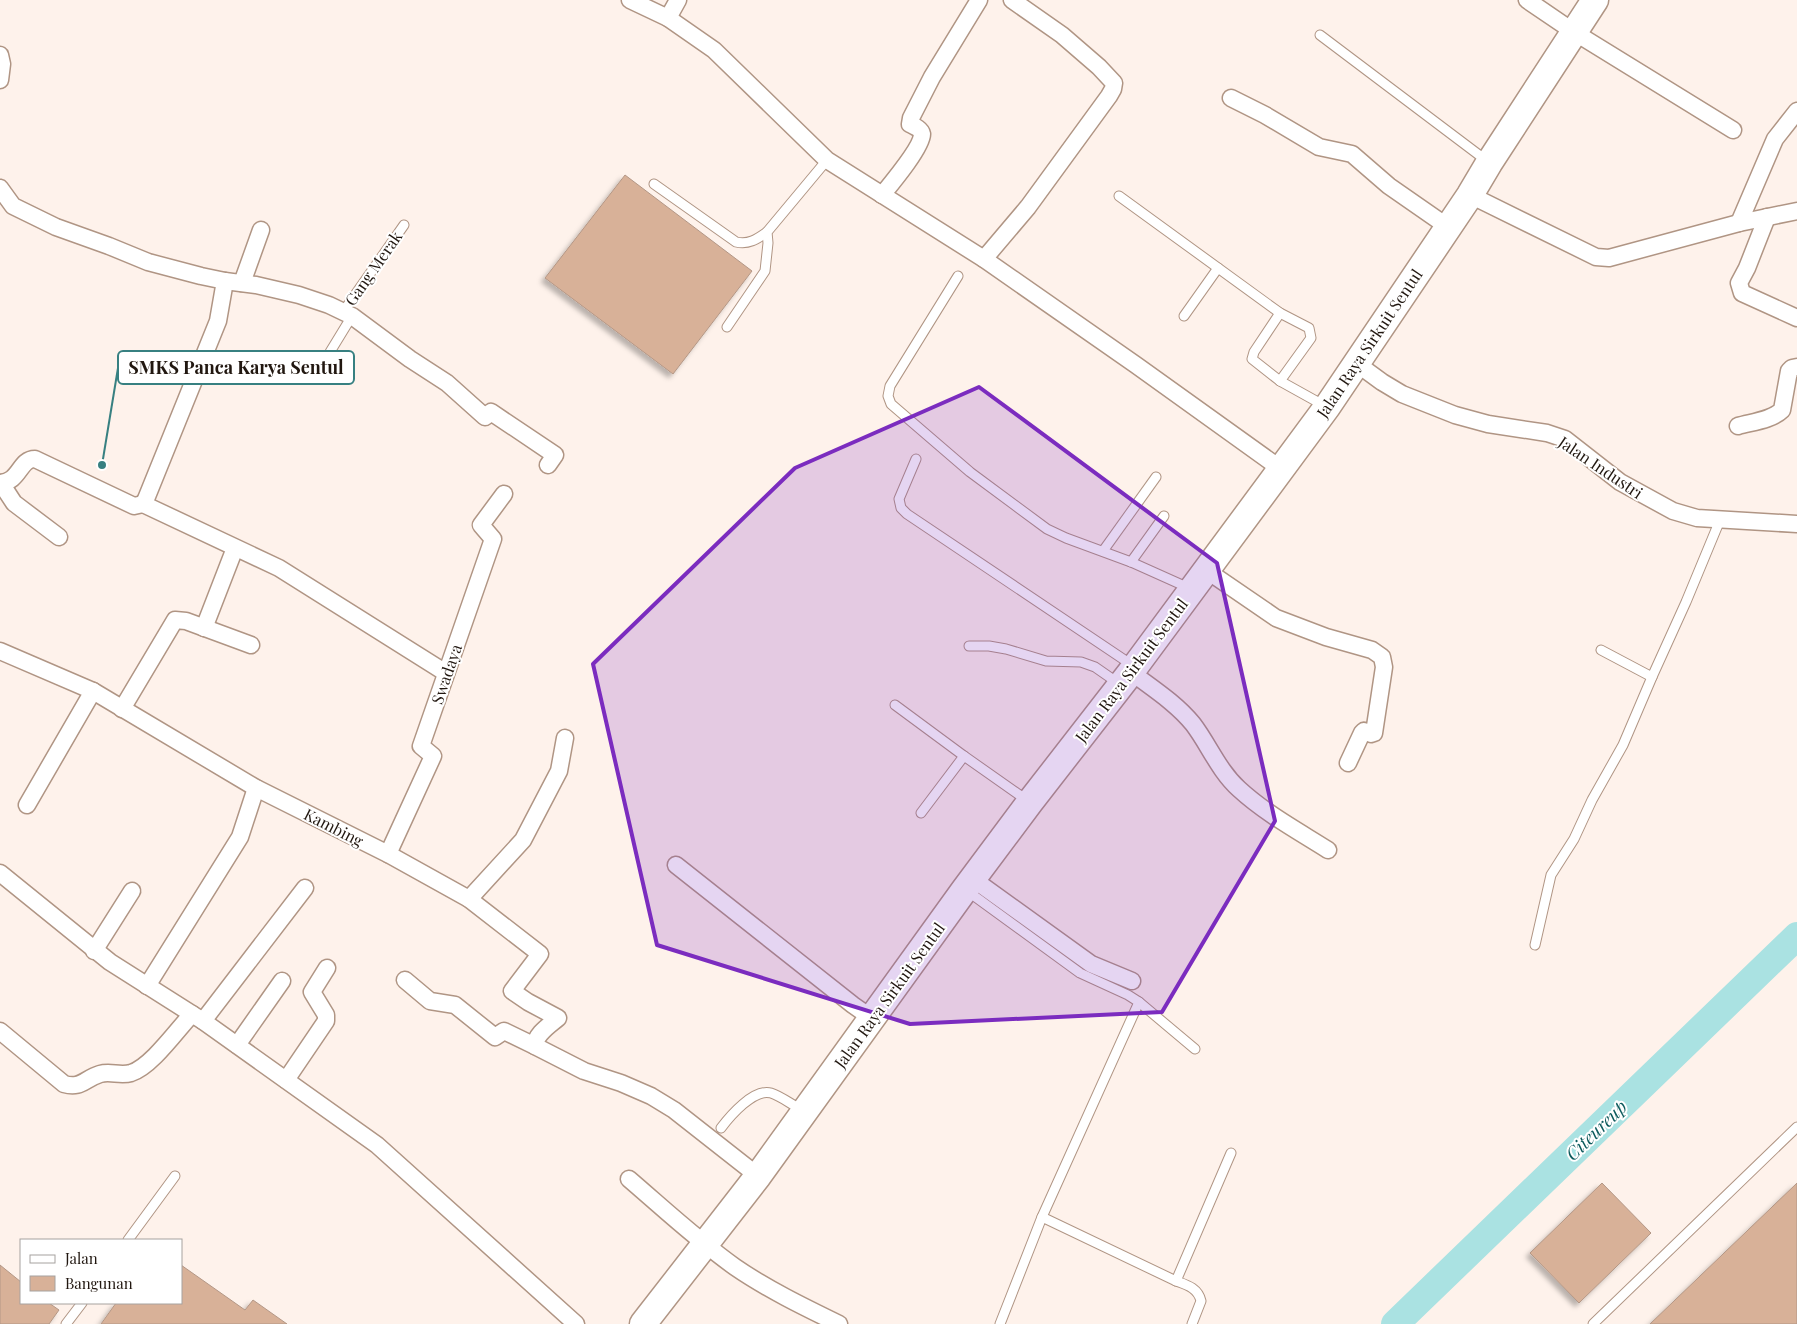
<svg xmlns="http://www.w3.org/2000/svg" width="1797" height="1324" font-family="'Playfair Display',serif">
  <defs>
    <filter id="shadow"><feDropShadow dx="-4" dy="4" stdDeviation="2.5" flood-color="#0004"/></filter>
  </defs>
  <rect width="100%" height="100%" fill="#fef2eb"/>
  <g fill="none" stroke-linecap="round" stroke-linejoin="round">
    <path stroke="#aae2e2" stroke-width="28" d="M 1395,1324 L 1797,936"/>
  </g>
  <g fill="#d8b198" stroke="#b39786" filter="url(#shadow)">
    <path d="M 625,175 L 752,271 L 673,374 L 545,278 Z"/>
    <path d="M 1602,1183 L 1651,1233 L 1579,1303 L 1530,1253 Z"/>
    <path d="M 1797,1183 L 1797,1324 L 1650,1324 Z"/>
    <path d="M 0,1265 L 21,1282 L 21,1303 L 49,1303 L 59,1310 L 49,1324 L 0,1324 Z"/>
    <path d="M 181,1265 L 245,1310 L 253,1300 L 287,1324 L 101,1324 L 116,1303 L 181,1303 Z"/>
  </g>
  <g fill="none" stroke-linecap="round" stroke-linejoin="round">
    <g stroke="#b09584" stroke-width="11">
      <g id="service">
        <path d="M 1320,35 L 1487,161"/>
        <path d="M 654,184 L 736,242 C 749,245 757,239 767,232"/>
        <path d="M 1119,196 L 1280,313 L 1309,328 L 1311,338 L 1280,381"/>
        <path d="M 958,276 L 890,386 L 888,396 L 891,404 L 970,472 L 1047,529 L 1066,538 L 1131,562 L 1189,588"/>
        <path d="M 343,312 L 404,225"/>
        <path d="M 1280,313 L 1254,352 L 1252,359 L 1280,381 L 1325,406"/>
        <path d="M 1184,316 L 1218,268"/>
        <path d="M 727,327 L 765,271 L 768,243 L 767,232 L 827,160"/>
        <path d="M 330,352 L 352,316"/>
        <path d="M 916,459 L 899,499 L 901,508 L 907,514 L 1132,665"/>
        <path d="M 1103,551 L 1156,477"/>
        <path d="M 1131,562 L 1164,516"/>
        <path d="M 969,646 L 989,646 L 1006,649 L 1046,661 L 1081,662 L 1095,667 L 1118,683"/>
        <path d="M 1601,650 L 1652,677"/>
        <path d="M 895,705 L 964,756"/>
        <path d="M 921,813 L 964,756 L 1028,801"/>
        <path d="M 966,890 L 1080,973 L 1128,995 L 1139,1002 L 1042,1217 L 1000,1324"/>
        <path d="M 1535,945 L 1551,875 L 1574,839 L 1592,800 L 1623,745 L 1652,677 L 1686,602 L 1720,520"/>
        <path d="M 1139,1002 L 1195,1049"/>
        <path d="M 721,1128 C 730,1116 754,1088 771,1093 C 781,1096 792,1105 802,1110"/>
        <path d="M 1042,1217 L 1176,1281"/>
        <path d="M 128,1240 L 175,1176"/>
        <path d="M 66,1324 L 82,1303"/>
        <path d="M 1192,1324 L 1201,1301 C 1198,1288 1187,1285 1176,1281 L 1231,1153"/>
        <path d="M 1593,1324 L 1797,1127"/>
      </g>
    </g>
    <g stroke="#b09584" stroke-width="19">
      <g id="minor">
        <path d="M 630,0 L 668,18 L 714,50 L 827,160 L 984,259 L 1136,365 L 1281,469"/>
        <path d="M 1527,0 L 1574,32 L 1733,130"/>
        <path d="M 668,18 L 678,0"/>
        <path d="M 0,55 L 2,64 L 0,80"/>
        <path d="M 1231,98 L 1265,115 L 1319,147 L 1352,154 L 1389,186 L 1448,227"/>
        <path d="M 0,188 L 13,206 L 56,227 L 109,246 L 148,262 L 201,276 L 225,281 L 218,321 L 146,499 L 143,504 L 134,506 L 35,459 C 19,459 20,482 0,483"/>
        <path d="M 882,195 C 891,184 922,147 922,134 C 921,129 914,126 910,124 L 911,118 L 932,77 L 979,0"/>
        <path d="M 1470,195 L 1596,257 L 1609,258 L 1739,223 L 1797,211"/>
        <path d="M 1767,217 L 1747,268 L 1739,283 L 1742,293 L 1797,318"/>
        <path d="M 1739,223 L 1775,139 L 1797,111"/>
        <path d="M 984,259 L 1028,207 L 1109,96 L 1113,89 L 1114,83 L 1099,67 L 1062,35 L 1012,0"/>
        <path d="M 225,281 L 256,285 L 299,295 L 329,305 L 352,316 L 410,359 L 447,383 L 485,417 L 491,412 L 555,455 L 548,465"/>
        <path d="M 242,283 L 261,230"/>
        <path d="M 1356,363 L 1382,382 L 1402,394 L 1455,415 L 1488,424 L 1547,433 L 1565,439 L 1620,482 L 1673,511 L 1697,518 L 1797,524"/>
        <path d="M 1738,426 C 1752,422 1772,420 1782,410 L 1789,371 L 1792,368 L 1797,367"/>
        <path d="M 1,483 L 14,503 L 59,537"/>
        <path d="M 143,504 L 279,568 L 446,673"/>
        <path d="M 1206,570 L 1276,618 L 1326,637 L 1372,650 L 1382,657 L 1384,667 L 1374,733 L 1371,734 L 1364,731 L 1362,733 L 1348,763"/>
        <path d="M 204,628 L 235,548"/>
        <path d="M 0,651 L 93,691 L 256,788 L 388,854 L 469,899 L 540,954 L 512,991 L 528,1002 L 558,1018 C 550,1025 535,1034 535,1046 L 584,1071 L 621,1083 L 651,1096 L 674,1110 L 758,1176"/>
        <path d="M 1131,672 C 1152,688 1176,703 1193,724 C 1209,745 1219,771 1239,789 C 1265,813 1298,831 1328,850"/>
        <path d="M 122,709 L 175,620 L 186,621 L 251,645"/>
        <path d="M 27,805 L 93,691"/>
        <path d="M 388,854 L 433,756 L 421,746 L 493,539 L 481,525 L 504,494"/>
        <path d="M 676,865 L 853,1005 L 873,1019"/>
        <path d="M 0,873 L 110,962 L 203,1021 L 377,1145 L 576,1324"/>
        <path d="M 973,879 L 1091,964 L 1132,981"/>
        <path d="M 469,899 L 523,840 L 559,771 L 565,738"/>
        <path d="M 94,951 L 132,891"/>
        <path d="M 405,980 L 430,1001 L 455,1005 L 495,1037 L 504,1031 L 535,1046"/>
        <path d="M 147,986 L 240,837 L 256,788"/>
        <path d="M 203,1021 L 305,888"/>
        <path d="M 0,1031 L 64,1084 C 81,1089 84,1079 100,1074 C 110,1071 120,1076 131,1073 C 151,1067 177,1030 192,1014"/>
        <path d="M 237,1045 L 282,981"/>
        <path d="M 286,1080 L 326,1021 L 326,1015 L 312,992 L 327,968"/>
        <path d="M 629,1179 C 664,1209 697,1240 735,1267 C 767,1289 804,1307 839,1324"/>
      </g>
    </g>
    <g stroke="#b09584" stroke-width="29">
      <path id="primary" d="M 643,1324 L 758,1176 L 965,889 L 1030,802 L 1131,672 L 1327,407 L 1470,195 L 1489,163 L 1595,0"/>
    </g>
    <use href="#service" stroke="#fff" stroke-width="9"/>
    <use href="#minor" stroke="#fff" stroke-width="16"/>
    <use href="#primary" stroke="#fff" stroke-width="26"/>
  </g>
  <path fill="#7b2cbf" fill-opacity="0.2" stroke="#7b2cbf" stroke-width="4" stroke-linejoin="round" d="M 979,387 L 1217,563 L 1275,821 L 1162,1012 L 910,1024 L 657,945 L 593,664 L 795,468 Z"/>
  <g text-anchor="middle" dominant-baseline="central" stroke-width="4" stroke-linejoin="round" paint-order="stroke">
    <g font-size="16" fill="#211710" stroke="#fff">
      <text transform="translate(373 268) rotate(-55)">Gang Merak</text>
      <text transform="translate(1369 343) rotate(-56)">Jalan Raya Sirkuit Sentul</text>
      <text transform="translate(1601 467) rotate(34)">Jalan Industri</text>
      <text transform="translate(1131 670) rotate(-53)">Jalan Raya Sirkuit Sentul</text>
      <text transform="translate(446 674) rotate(-71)">Swadaya</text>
      <text transform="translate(334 827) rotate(27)">Kambing</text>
      <text transform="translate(889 995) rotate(-54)">Jalan Raya Sirkuit Sentul</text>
    </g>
    <g font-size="18" font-style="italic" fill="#0b5a5c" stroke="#fff">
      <text transform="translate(1596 1130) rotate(-44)">Citeureup</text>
    </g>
  </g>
  <path fill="none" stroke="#378081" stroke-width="2" d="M102 465L118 368"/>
  <circle fill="#378081" stroke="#fff" stroke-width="2" cx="102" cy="465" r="5"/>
  <rect fill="#fff" stroke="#378081" stroke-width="2" x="118" y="351" width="236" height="33" rx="5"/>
  <g font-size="18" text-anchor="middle" font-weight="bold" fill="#211710">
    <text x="236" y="374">SMKS Panca Karya Sentul</text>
  </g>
  <rect x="20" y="1239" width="162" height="65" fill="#ffffff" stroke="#a6a29f"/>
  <rect x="30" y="1255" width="25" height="8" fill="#ffffff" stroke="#a6a29f"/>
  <text x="65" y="1264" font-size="15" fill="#211710">Jalan</text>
  <rect x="30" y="1276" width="25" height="15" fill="#d8b198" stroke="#a6a29f"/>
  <text x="65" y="1289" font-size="15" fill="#211710">Bangunan</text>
</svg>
